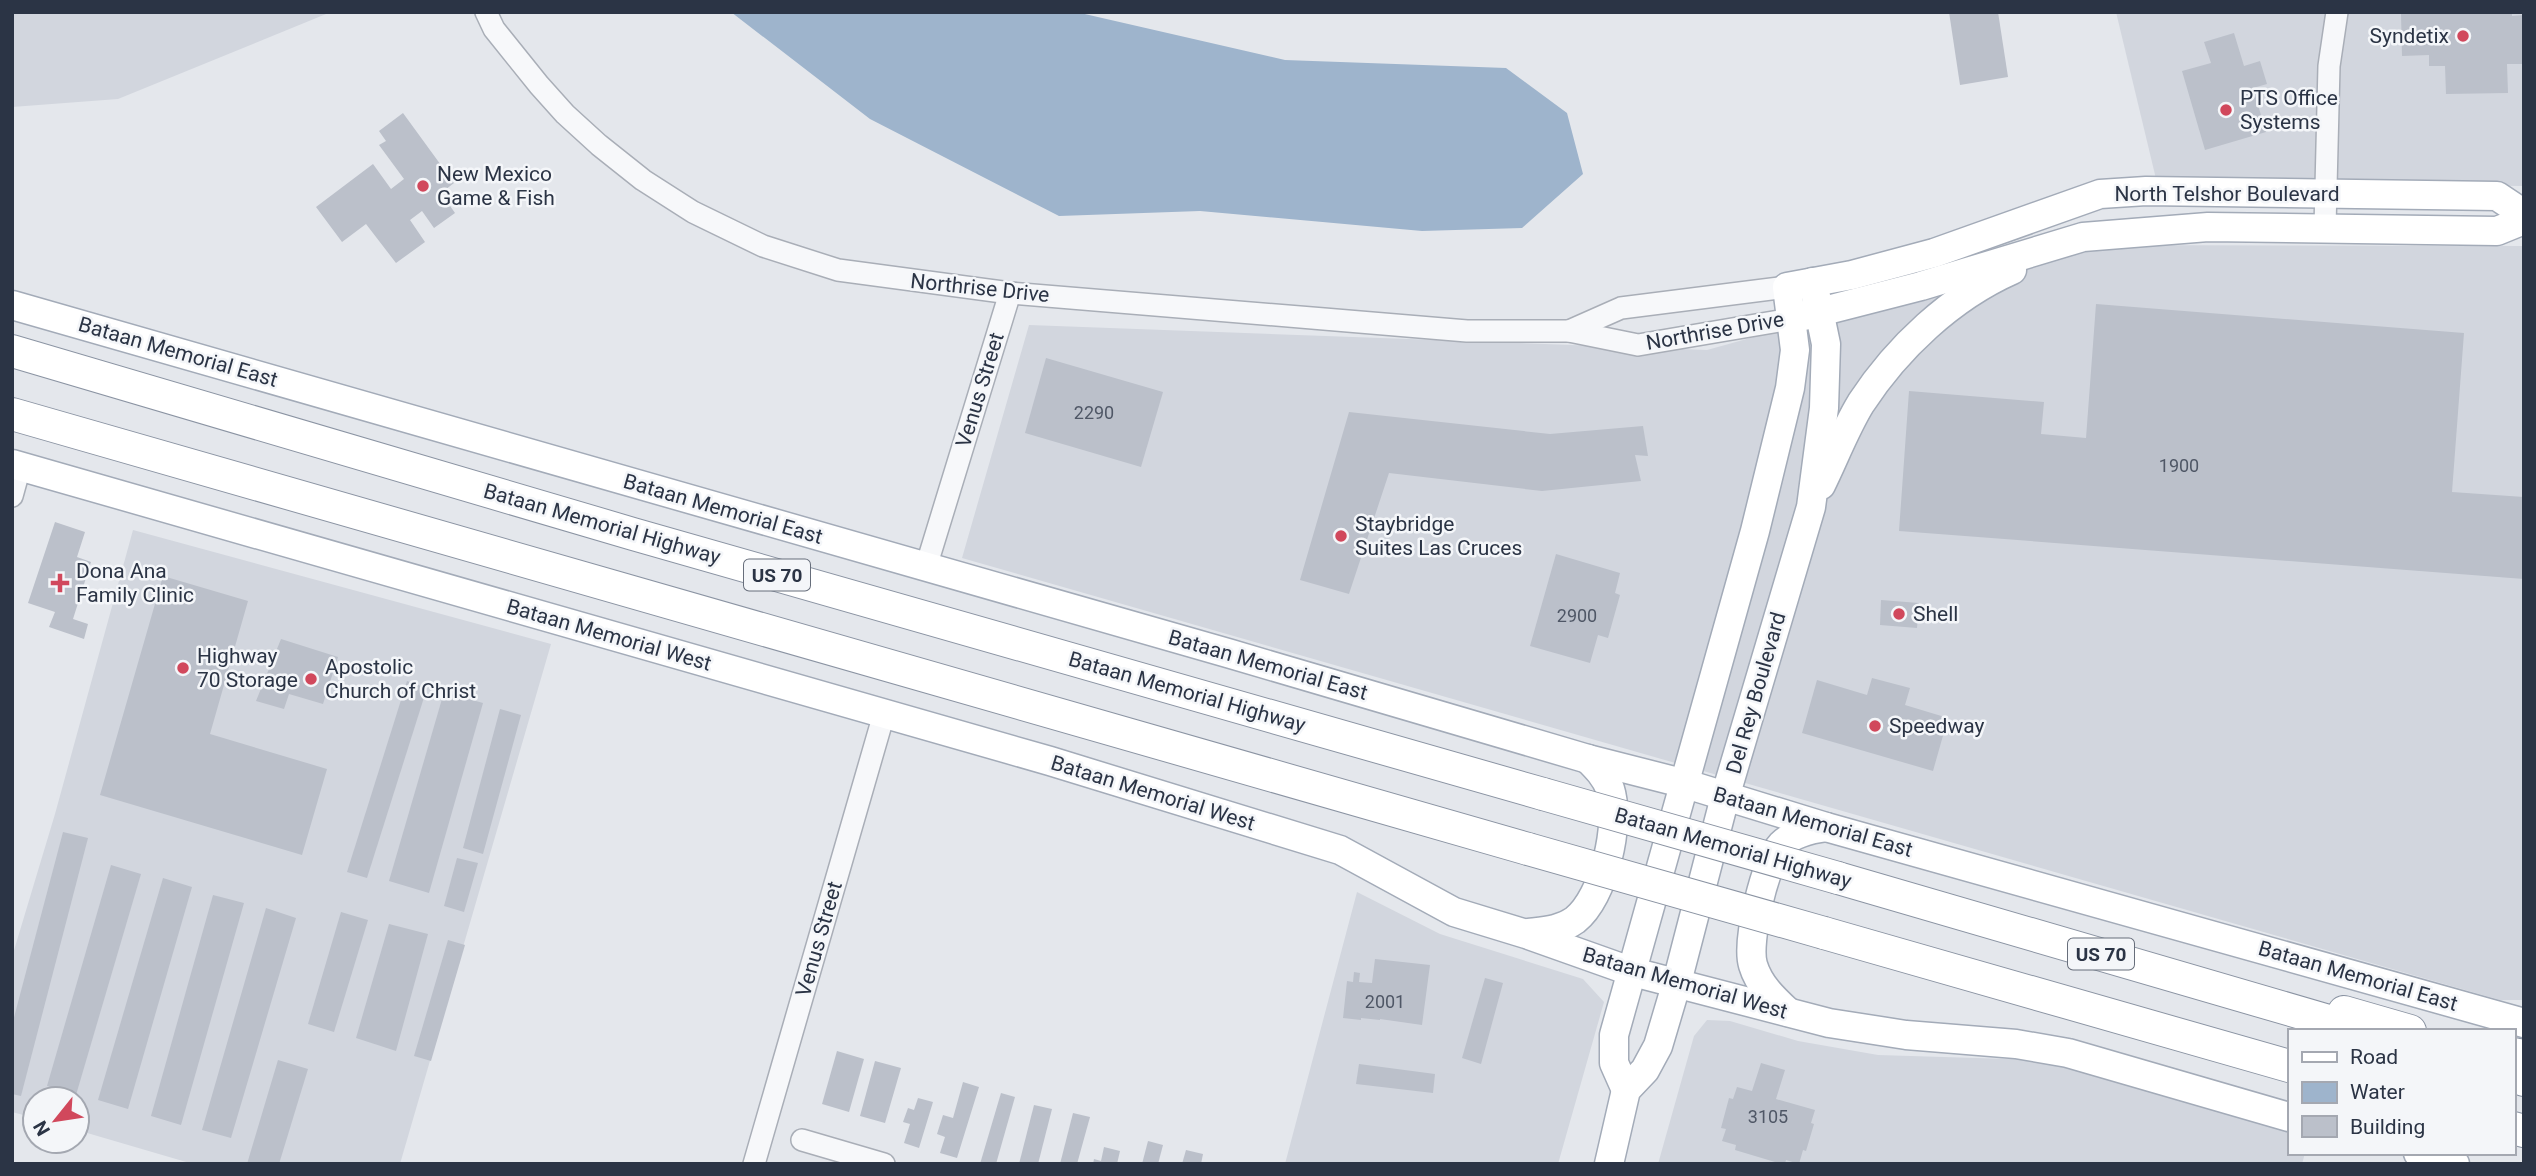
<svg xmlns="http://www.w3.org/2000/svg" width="2536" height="1176" font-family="Roboto,sans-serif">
  <rect width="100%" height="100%" fill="#e4e7ec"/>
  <g fill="#d2d6de">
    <path d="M 12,12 L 331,12 L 118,99 L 12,107 Z"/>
    <path d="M 2116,12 L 2524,12 L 2524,186 L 2157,183 Z"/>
    <path d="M 2087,245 L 2524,246 L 2524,1000 L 2500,1000 L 962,558 L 1029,325 L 1707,350 Z"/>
    <path d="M 133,530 L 551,644 L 400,1164 L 193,1164 L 77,1130 L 77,1099 L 35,1099 L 35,1118 L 12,1112 L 12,957 L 55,814 Z"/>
    <path d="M 1357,892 L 1440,934 L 1583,979 L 1604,1002 L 1558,1164 L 1285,1164 Z"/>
    <path d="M 1707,1020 L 1730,1021 L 1798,1041 L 1878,1055 L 2043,1060 L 2289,1127 L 2289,1153 L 2305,1153 L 2302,1164 L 1658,1164 L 1694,1036 Z"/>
  </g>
  <path fill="#9eb4cc" d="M 731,12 L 1076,12 L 1285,60 L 1506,68 L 1567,113 L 1583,174 L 1522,228 L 1422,231 L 1200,211 L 1059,216 L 870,119 Z"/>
  <g fill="#bbc0ca">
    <path d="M 1949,12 L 1998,12 L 2008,77 L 1960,85 Z"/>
    <path d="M 2442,12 L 2512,12 L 2512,16 L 2524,15 L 2524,64 L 2507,64 L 2508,93 L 2446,94 L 2445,66 L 2429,66 L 2429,55 L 2402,56 L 2401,14 Z"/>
    <path d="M 2234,33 L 2244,66 L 2260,61 L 2267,84 L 2253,88 L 2266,132 L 2205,150 L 2182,71 L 2211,63 L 2204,42 Z"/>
    <path d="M 403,113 L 454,183 L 441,193 L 455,213 L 434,228 L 422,211 L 410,220 L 425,242 L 396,263 L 366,224 L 342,242 L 316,207 L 373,164 L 391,189 L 404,179 L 379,145 L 386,141 L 379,131 Z"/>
    <path d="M 2096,304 L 2464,333 L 2452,492 L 2524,497 L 2524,579 L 1899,531 L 1909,391 L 2044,402 L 2041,434 L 2086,438 Z"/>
    <path d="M 1046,358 L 1163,392 L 1141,467 L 1025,433 Z"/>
    <path d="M 1349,412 L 1550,434 L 1643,426 L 1648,456 L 1635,455 L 1641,481 L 1542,491 L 1389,473 L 1349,594 L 1300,580 Z"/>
    <path d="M 55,522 L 85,532 L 77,557 L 91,562 L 73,619 L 88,624 L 84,639 L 49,627 L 55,612 L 28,603 Z"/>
    <path d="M 1556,554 L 1620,573 L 1615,593 L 1620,595 L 1608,638 L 1598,635 L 1590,663 L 1530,646 Z"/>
    <path d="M 163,576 L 248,601 L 210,734 L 327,769 L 302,855 L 100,795 Z"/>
    <path d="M 1881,600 L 1919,603 L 1917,628 L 1880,625 Z"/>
    <path d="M 281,639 L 338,657 L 323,704 L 289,694 L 284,709 L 256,701 Z"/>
    <path d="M 1872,678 L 1910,688 L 1905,705 L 1948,718 L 1933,771 L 1802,733 L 1817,680 L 1867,695 Z"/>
    <path d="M 407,681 L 427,688 L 367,878 L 347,872 Z"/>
    <path d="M 444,692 L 483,703 L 429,893 L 389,881 Z"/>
    <path d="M 500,709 L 521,715 L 483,854 L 463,848 Z"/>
    <path d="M 63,832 L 88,838 L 21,1096 L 12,1094 L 12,1025 Z"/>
    <path d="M 457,858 L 478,863 L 464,912 L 444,906 Z"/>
    <path d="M 111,865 L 141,874 L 76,1095 L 47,1086 Z"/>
    <path d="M 163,878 L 192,887 L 128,1109 L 98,1100 Z"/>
    <path d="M 213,895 L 244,903 L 181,1125 L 151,1116 Z"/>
    <path d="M 266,908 L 296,918 L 231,1138 L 202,1130 Z"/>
    <path d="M 341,912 L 368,920 L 334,1032 L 308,1024 Z"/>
    <path d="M 389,924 L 428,934 L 396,1051 L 356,1038 Z"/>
    <path d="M 448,940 L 465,945 L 431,1061 L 414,1056 Z"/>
    <path d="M 1375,959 L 1430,965 L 1422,1025 L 1380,1019 L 1380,1020 L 1361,1018 L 1361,1020 L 1343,1018 L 1347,981 L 1353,982 L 1354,972 L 1360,973 L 1359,982 L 1372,983 Z"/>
    <path d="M 1485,978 L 1503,983 L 1481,1064 L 1462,1058 Z"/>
    <path d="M 837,1051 L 864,1059 L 849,1112 L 822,1104 Z"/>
    <path d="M 278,1060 L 308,1069 L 279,1164 L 247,1164 Z"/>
    <path d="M 875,1061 L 901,1068 L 885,1123 L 860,1116 Z"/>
    <path d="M 1761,1063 L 1785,1070 L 1776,1099 L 1815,1110 L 1811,1123 L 1814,1124 L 1806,1151 L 1803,1150 L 1799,1164 L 1786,1160 L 1785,1164 L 1782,1164 L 1735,1150 L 1736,1145 L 1722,1141 L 1726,1129 L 1721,1128 L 1729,1098 L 1733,1099 L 1737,1087 L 1752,1091 Z"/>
    <path d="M 1359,1064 L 1435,1074 L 1433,1093 L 1356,1084 Z"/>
    <path d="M 963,1082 L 979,1087 L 957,1158 L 940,1153 L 945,1137 L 937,1134 L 943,1115 L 953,1118 Z"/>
    <path d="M 1001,1093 L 1015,1097 L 996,1164 L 980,1164 Z"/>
    <path d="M 918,1098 L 933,1102 L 919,1148 L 904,1143 L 910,1124 L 903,1122 L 908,1108 L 914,1110 Z"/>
    <path d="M 1034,1105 L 1052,1109 L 1038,1164 L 1019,1164 Z"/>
    <path d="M 1073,1113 L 1090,1117 L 1077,1164 L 1060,1164 Z"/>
    <path d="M 1148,1141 L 1163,1145 L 1158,1164 L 1142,1164 Z"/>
    <path d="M 1104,1147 L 1120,1151 L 1117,1164 L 1093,1164 L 1094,1159 L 1101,1161 Z"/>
    <path d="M 1186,1150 L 1203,1154 L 1201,1164 L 1182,1164 Z"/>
  </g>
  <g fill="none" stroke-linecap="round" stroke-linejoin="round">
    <g stroke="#a9aeb7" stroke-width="24">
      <g id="minor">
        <path d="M 486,12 L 494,29 L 539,85 L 565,114 L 599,145 L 643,180 L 693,212 L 763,246 L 838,270 L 1010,293 L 1324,319 L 1467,331 L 1569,331 L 1638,345 L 1791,319"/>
        <path d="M 2325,227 L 2329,66 L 2337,12"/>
        <path d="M 1569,331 L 1621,308 L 1787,287"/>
        <path d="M 12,496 L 20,467"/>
        <path d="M 926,567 L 1010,293"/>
        <path d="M 802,1140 L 884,1164"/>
        <path d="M 754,1164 L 884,714"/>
      </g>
    </g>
    <g stroke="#a3abb8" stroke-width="31">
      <g id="major">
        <path d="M 12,305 L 1231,654 L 1588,759 L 1686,784 L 1826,827 L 2524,1023"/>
        <path d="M 1804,316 L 1921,286 L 2083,237 L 2208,227 L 2497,231 L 2524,220"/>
        <path d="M 12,464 L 1050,761 L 1340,850 L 1454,912 L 1526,934 L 1633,972 L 1829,1023 L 1906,1035 L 2016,1044 L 2068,1053 L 2289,1117"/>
        <path d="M 1821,485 C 1834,459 1845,429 1861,403 C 1897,348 1951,297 2012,270"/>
        <path d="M 1529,933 C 1545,931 1561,930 1575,920 C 1604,897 1621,824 1610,789 C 1605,776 1597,768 1588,759"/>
        <path d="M 1788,1012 C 1773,998 1759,985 1753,965 C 1746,942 1765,862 1781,845 C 1793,833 1810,829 1826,827"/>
        <path d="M 1626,1090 L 1614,1063 L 1614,1035 L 1755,531 L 1790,388 L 1795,350 L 1787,287 L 1852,275 L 1934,253 L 2100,194 L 2146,191 L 2497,196 L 2524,214"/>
        <path d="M 2418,1153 L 2455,1164"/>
        <path d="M 1609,1164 L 1626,1090 L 1645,1070 L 1658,1046 L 1677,982 L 1725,797 L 1811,507 L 1824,408 L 1826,344 L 1813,282"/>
      </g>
    </g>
    <g stroke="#8b94a3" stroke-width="34">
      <g id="highway">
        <path d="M 12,351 L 633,534 L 1543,794"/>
        <path d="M 12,414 L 1528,849"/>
        <path d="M 1838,878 L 2363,1031"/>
        <path d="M 1824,933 L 2289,1066"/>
        <path d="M 2344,1012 L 2410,1031"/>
        <path d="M 2513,1054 L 2524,1056"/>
        <path d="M 2513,1076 L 2524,1080"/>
        <path d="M 2513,1128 L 2524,1131"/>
      </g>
    </g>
    <use href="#minor" stroke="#f7f8fa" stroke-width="21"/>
    <use href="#major" stroke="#fff" stroke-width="28"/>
    <use href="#highway" stroke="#fff" stroke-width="32"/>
    <g stroke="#8b94a3" stroke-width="34" stroke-linecap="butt">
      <g id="highway-bridge">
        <path d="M 1543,794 L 1838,878"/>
        <path d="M 1528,849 L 1824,933"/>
      </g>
    </g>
    <use href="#highway-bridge" stroke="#fff" stroke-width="32"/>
  </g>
  <g fill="#d1485c" stroke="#f4f6f9" stroke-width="2.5">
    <circle cx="2463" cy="36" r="7"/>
    <circle cx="2226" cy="110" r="7"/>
    <circle cx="423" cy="186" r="7"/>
    <circle cx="1341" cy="536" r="7"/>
    <path d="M56.5 572.5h7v7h7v7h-7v7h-7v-7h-7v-7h7z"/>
    <circle cx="1899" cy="614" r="7"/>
    <circle cx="183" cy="668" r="7"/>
    <circle cx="311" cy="679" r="7"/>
    <circle cx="1875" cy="726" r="7"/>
  </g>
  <g text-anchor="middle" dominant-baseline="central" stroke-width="5" stroke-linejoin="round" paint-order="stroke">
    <g font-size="18" fill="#4f5766">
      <text x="1094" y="412">2290</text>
      <text x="2179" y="465">1900</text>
      <text x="1577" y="615">2900</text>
      <text x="1385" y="1001">2001</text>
      <text x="1768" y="1116">3105</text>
    </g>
    <g fill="#f4f6f9" stroke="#676e7b" stroke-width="2">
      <rect x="744" y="559.5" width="66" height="31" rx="5"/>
      <rect x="2068" y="938.5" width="66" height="31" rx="5"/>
    </g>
    <g font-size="19" font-weight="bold" fill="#2b3445">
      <text x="777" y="575">US 70</text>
      <text x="2101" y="954">US 70</text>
    </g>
    <g font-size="21" fill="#2b3445" stroke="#f4f6f9" text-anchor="start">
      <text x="2449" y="36" text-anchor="end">Syndetix</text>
      <text x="2240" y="98">PTS Office<tspan x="2240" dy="24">Systems</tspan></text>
      <text x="437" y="174">New Mexico<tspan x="437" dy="24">Game &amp; Fish</tspan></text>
      <text x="1355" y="524">Staybridge<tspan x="1355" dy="24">Suites Las Cruces</tspan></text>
      <text x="76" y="571">Dona Ana<tspan x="76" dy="24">Family Clinic</tspan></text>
      <text x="1913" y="614">Shell</text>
      <text x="197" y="656">Highway<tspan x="197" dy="24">70 Storage</tspan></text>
      <text x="325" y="667">Apostolic<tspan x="325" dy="24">Church of Christ</tspan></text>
      <text x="1889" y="726">Speedway</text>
    </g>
    <g font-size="21" fill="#2b3445" stroke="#f4f6f9">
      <text x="2227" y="194">North Telshor Boulevard</text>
      <text transform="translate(980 288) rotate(6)">Northrise Drive</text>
      <text transform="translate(1715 331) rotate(-10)">Northrise Drive</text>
      <text transform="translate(178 352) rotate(16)">Bataan Memorial East</text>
      <text transform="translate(980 390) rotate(-73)">Venus Street</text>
      <text transform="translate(723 509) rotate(16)">Bataan Memorial East</text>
      <text transform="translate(602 524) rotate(16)">Bataan Memorial Highway</text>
      <text transform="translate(609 635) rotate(16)">Bataan Memorial West</text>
      <text transform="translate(1268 665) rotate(16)">Bataan Memorial East</text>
      <text transform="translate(1187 692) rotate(16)">Bataan Memorial Highway</text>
      <text transform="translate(1756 693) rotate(-74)">Del Rey Boulevard</text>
      <text transform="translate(1153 793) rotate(17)">Bataan Memorial West</text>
      <text transform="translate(1813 822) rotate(16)">Bataan Memorial East</text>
      <text transform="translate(1733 848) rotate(16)">Bataan Memorial Highway</text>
      <text transform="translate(819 939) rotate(-74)">Venus Street</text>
      <text transform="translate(2358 976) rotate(16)">Bataan Memorial East</text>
      <text transform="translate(1685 983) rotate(16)">Bataan Memorial West</text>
    </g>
  </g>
  <rect width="2536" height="1176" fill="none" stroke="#2b3445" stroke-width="28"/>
  <rect x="2288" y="1029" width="228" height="126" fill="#f4f6f9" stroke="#a4a8b1" stroke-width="2"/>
  <rect x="2302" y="1052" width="35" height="10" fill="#ffffff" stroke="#a4a8b1" stroke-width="2"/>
  <text x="2350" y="1064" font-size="21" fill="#2b3445">Road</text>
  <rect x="2302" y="1082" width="35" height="21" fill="#9eb4cc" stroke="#a4a8b1" stroke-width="2"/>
  <text x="2350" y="1099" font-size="21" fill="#2b3445">Water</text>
  <rect x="2302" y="1116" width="35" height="21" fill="#bbc0ca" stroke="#a4a8b1" stroke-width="2"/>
  <text x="2350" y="1134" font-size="21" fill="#2b3445">Building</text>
  <g transform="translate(56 1120) rotate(240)"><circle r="33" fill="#f4f6f9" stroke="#a4a8b1" stroke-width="2"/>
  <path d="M0-5L12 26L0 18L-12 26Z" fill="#d1485c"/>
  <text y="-10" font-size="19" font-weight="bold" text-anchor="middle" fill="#2b3445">N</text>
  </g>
</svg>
